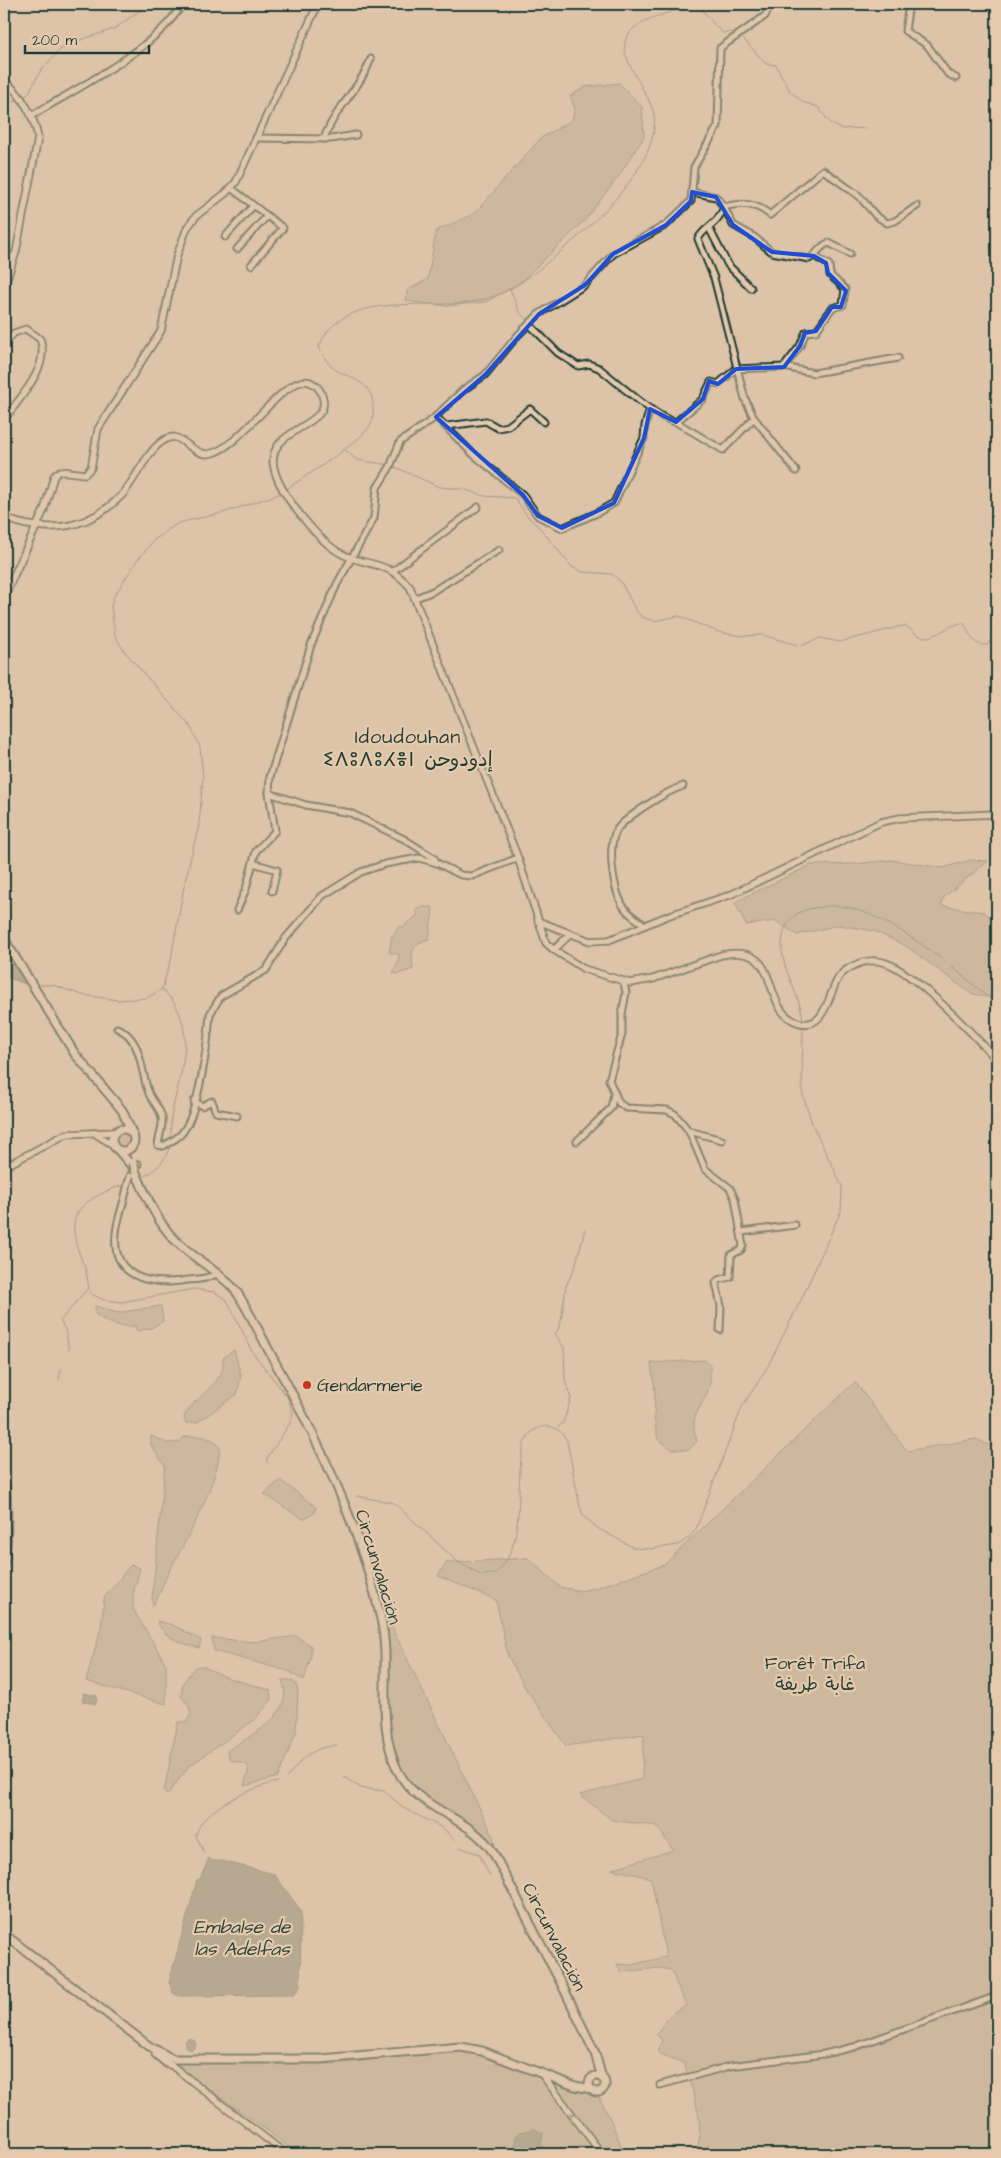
<svg xmlns="http://www.w3.org/2000/svg" width="1001" height="2158" font-family="'Architects Daughter','Playpen Sans Arabic','Noto Sans Tifinagh',sans-serif">
  <rect width="100%" height="100%" fill="#ddc3a8"/>
  <filter id="ink" filterUnits="userSpaceOnUse"><feTurbulence type="fractalNoise" baseFrequency=".02" numOctaves="2"/><feDisplacementMap in="SourceGraphic" scale="10" xChannelSelector="R" yChannelSelector="G"/><feConvolveMatrix kernelMatrix="1 2 1 2 8 2 1 2 1" color-interpolation-filters="sRGB"/></filter>
  <g filter="url(#ink)">
    <g fill="#baab93" stroke="#6c7464">
      <path d="M 619,83 L 642,107 L 644,137 L 618,177 L 585,220 L 522,281 L 486,302 L 447,306 L 406,301 L 407,291 L 428,279 L 436,231 L 474,214 L 541,138 L 572,120 L 575,109 L 570,96 L 585,87 Z"/>
      <path d="M 891,860 L 943,868 L 971,860 L 988,861 L 944,897 L 941,906 L 984,912 L 997,922 L 997,999 L 970,993 L 906,946 L 874,931 L 838,925 L 797,935 L 776,921 L 746,925 L 735,902 L 811,865 L 855,864 Z"/>
      <path d="M 423,907 L 432,907 L 433,909 L 429,939 C 411,943 411,953 413,969 L 398,974 L 393,973 L 400,955 L 389,952 L 392,936 L 400,926 L 403,927 L 418,915 L 416,910 Z"/>
      <circle cx="124" cy="1140" r="8"/>
      <path d="M 95,1306 L 117,1313 L 161,1306 L 163,1321 L 151,1328 L 137,1331 L 135,1326 C 120,1327 107,1324 96,1314 Z"/>
      <path d="M 234,1350 L 241,1376 L 237,1394 L 198,1422 L 186,1423 L 184,1418 C 191,1397 228,1383 223,1358 Z"/>
      <path d="M 704,1360 L 711,1366 C 710,1374 711,1383 708,1390 C 700,1412 688,1416 697,1441 L 689,1450 L 672,1449 L 658,1439 L 654,1418 L 655,1391 L 651,1363 Z"/>
      <path d="M 855,1382 L 907,1451 L 976,1439 L 997,1449 L 997,2154 L 696,2154 C 706,2122 693,2094 684,2063 L 658,2053 L 662,2040 L 656,2034 L 673,2013 L 686,2005 L 671,1970 L 659,1968 L 621,1972 L 617,1964 L 631,1965 L 666,1957 L 651,1878 L 612,1869 L 673,1850 L 657,1826 L 612,1820 L 580,1795 L 642,1779 L 644,1734 L 566,1746 L 526,1689 L 508,1656 L 496,1600 L 438,1576 L 446,1563 L 528,1558 L 560,1587 L 581,1591 L 598,1587 L 664,1565 Z"/>
      <path d="M 151,1436 L 167,1443 L 181,1442 L 184,1437 C 198,1435 212,1435 220,1448 C 218,1483 186,1542 168,1573 C 163,1583 160,1595 153,1605 L 152,1599 L 165,1466 L 151,1445 Z"/>
      <path d="M 280,1480 L 316,1507 L 315,1513 L 303,1519 L 264,1494 Z"/>
      <path d="M 131,1565 L 140,1568 L 133,1594 L 133,1609 L 166,1664 L 166,1704 L 86,1681 L 101,1628 L 104,1598 Z"/>
      <path d="M 380,1603 L 493,1836 L 497,1856 L 478,1830 L 421,1796 L 401,1773 L 388,1731 Z"/>
      <path d="M 157,1621 L 173,1625 L 201,1640 L 199,1648 C 182,1643 164,1639 157,1621 Z"/>
      <path d="M 296,1636 L 311,1646 L 311,1656 L 304,1680 L 288,1671 L 214,1651 L 212,1638 L 254,1642 Z"/>
      <path d="M 202,1666 L 228,1678 L 270,1690 L 271,1700 L 254,1720 L 188,1767 L 167,1795 L 164,1791 L 178,1722 L 186,1722 L 191,1715 L 189,1706 L 181,1696 L 183,1683 L 195,1667 Z"/>
      <path d="M 282,1680 L 289,1680 L 295,1683 L 298,1691 L 296,1732 L 278,1777 L 244,1786 L 249,1768 L 245,1764 L 230,1760 L 227,1751 C 251,1735 296,1715 282,1680 Z"/>
      <path d="M 454,2051 C 504,2054 552,2083 599,2097 L 613,2125 L 624,2154 L 297,2154 L 265,2129 L 180,2068 L 178,2063 L 233,2062 L 332,2064 Z"/>
    </g>
    <g fill="#8b8976" stroke="#606b5c">
      <path d="M 4,949 L 33,987 L 4,976 Z"/>
      <path d="M 84,1693 L 97,1696 L 96,1704 L 82,1701 Z"/>
      <path d="M 209,1858 L 211,1861 L 222,1861 L 274,1874 L 299,1908 L 301,1913 L 300,1987 L 294,1995 L 179,1996 L 173,1993 L 169,1982 L 197,1880 L 200,1879 Z"/>
      <circle cx="190" cy="2044" r="5.5"/>
      <path d="M 535,2129 L 543,2133 L 541,2144 L 543,2154 L 523,2154 L 515,2144 L 515,2136 L 520,2132 Z"/>
    </g>
    <g fill="none" stroke-linecap="round" stroke-linejoin="round">
      <g stroke="#606b5c" stroke-width="1">
        <path d="M 696,4 C 706,12 711,23 723,33 L 737,32"/>
        <path d="M 740,35 L 766,64 L 776,65 L 790,91 L 803,102 L 818,107 L 831,124 L 842,129 L 865,128"/>
        <path d="M 24,97 L 28,94 L 41,70 L 60,50 L 71,43 L 114,29 L 149,4"/>
        <path d="M 4,105 L 20,99"/>
        <path d="M 510,289 L 520,313 L 527,320"/>
        <path d="M 344,449 L 357,460 L 390,465"/>
        <path d="M 393,466 L 439,487 L 463,489 L 484,496 L 515,498 L 529,518 L 539,527 L 572,567 L 583,572 L 612,574 L 621,582 L 635,609 L 642,617 L 654,621 L 679,616 L 718,632 L 742,636 L 762,635 L 801,646 L 820,638 L 840,642 L 902,626 C 912,626 916,638 926,637 C 939,636 949,624 963,623 C 971,632 970,646 987,645 L 995,634 L 997,635"/>
        <path d="M 287,489 C 306,475 362,442 371,424 C 374,418 373,412 373,405 C 373,398 370,390 364,385 C 342,369 332,377 319,347 C 341,288 429,311 477,301 C 501,297 524,282 543,266 C 580,236 661,169 654,115 C 653,106 646,96 642,88 C 636,75 620,54 626,39 C 636,16 670,16 688,4"/>
        <path d="M 35,985 L 53,985 L 82,995 L 118,1000 L 147,998 L 162,989 L 171,959 L 185,881 L 199,825 L 203,777 L 200,747 L 190,726 L 125,652 L 115,636 L 111,606 L 114,596 L 136,562 L 154,540 L 178,523 L 226,512 L 282,493"/>
        <path d="M 162,989 C 200,1023 181,1070 172,1112 C 170,1121 171,1130 171,1139"/>
        <path d="M 803,1020 C 800,991 777,966 783,936 C 786,919 798,910 814,908 C 821,907 830,905 837,906 C 886,909 961,973 997,1005"/>
        <path d="M 140,1178 C 154,1173 167,1160 170,1145"/>
        <path d="M 125,1184 C 74,1203 62,1215 85,1268 C 88,1276 87,1285 91,1294 L 104,1300 L 122,1302 L 194,1289 L 214,1292 L 227,1300 L 253,1353 L 288,1398 L 293,1414 L 289,1425 L 267,1458 L 267,1463"/>
        <path d="M 69,1350 L 65,1329 L 60,1321 L 87,1289"/>
        <path d="M 59,1380 L 61,1369"/>
        <path d="M 558,1427 L 563,1423 L 571,1399 L 565,1380 L 564,1348 L 555,1333 L 558,1330 L 561,1321 L 566,1286 L 575,1267 L 585,1229"/>
        <path d="M 356,1496 L 394,1503 L 458,1562 L 481,1575 L 495,1574 C 529,1545 513,1483 524,1444 C 531,1423 557,1419 567,1441 L 580,1507 L 584,1517 L 599,1529 L 634,1548 L 650,1549 L 678,1545 L 689,1538 L 696,1529 L 742,1407 L 767,1368 L 802,1298 L 841,1211 L 842,1186 L 813,1126 L 802,1092 L 803,1027"/>
        <path d="M 287,1777 C 304,1757 309,1749 337,1745"/>
        <path d="M 344,1777 L 361,1788 L 384,1791 L 405,1809 L 443,1828 L 454,1840"/>
        <path d="M 459,1847 L 479,1854 L 490,1876"/>
        <path d="M 204,1852 L 196,1836 C 199,1809 255,1786 278,1782"/>
      </g>
      <g stroke="#1f3d34" stroke-width="9">
        <g id="minor">
          <path d="M 909,4 L 905,31 L 927,45 L 948,74 L 956,78"/>
          <path d="M 31,116 C 74,90 158,48 182,4"/>
          <path d="M 256,138 L 331,139 L 356,135"/>
          <path d="M 324,139 C 334,109 360,89 371,59"/>
          <path d="M 231,188 L 283,228 L 251,265"/>
          <path d="M 692,192 L 716,197 L 724,207 L 733,225 L 754,237 L 772,252 L 809,259 C 817,255 820,245 829,243 L 850,254"/>
          <path d="M 709,228 L 728,265 L 751,288"/>
          <path d="M 225,237 L 253,206"/>
          <path d="M 237,249 L 267,216"/>
          <path d="M 4,267 L 13,256"/>
          <path d="M 529,324 L 558,353 L 578,366 L 589,364 L 599,368 C 616,381 658,420 676,422 L 703,399 L 711,382 L 718,384 L 736,369 L 784,367 L 814,373 L 898,358"/>
          <path d="M 784,367 L 800,346 L 806,332 L 816,331 L 832,308 L 843,305 L 845,289 L 830,275 L 829,265 L 814,256"/>
          <path d="M 436,417 L 473,454 L 523,495 L 538,516 L 562,528 L 595,514 L 614,503 L 644,438 L 645,425 L 650,409"/>
          <path d="M 676,422 L 723,450 L 754,418"/>
          <path d="M 447,426 L 486,421 L 498,428 L 508,426 L 530,409 L 544,422"/>
          <path d="M 796,471 L 754,418 L 745,399 L 714,278 L 698,239 C 706,225 717,226 724,207 C 741,202 757,203 770,215 L 823,170 L 859,196 L 876,216 L 887,223 L 895,221 L 917,206"/>
          <path d="M 393,571 L 478,507"/>
          <path d="M 416,598 L 433,591 L 499,550"/>
          <path d="M 269,793 L 306,805 L 350,813 L 404,839 L 434,858 L 437,863"/>
          <path d="M 253,863 L 277,870 L 272,891"/>
          <path d="M 237,910 L 246,889 L 256,851 L 275,831 L 269,793 L 270,777 L 311,645 L 337,584 L 374,518 L 377,488 L 390,467 L 400,442 L 433,419 L 463,390 L 485,375 L 518,335 L 539,314 L 585,285 L 613,254 L 666,225 L 691,201 L 694,167 L 718,126 L 720,48 L 765,16 L 771,4"/>
          <path d="M 645,925 C 636,919 627,913 622,904 C 613,887 606,845 618,828 C 629,815 667,791 683,786"/>
          <path d="M 624,983 L 626,993 L 622,1014 L 622,1034 L 609,1080 L 619,1103 L 626,1108 L 667,1110 L 675,1114 L 689,1131 L 722,1140"/>
          <path d="M 117,1028 C 142,1038 140,1068 148,1091 C 151,1101 160,1107 162,1118 C 163,1128 159,1136 158,1145 L 163,1146 C 169,1143 177,1139 182,1133 C 199,1113 208,1041 210,1014 L 221,996 L 266,970 L 285,939 L 322,896 L 361,872 L 385,864 L 419,858 L 437,863 L 461,875 L 472,876 L 518,858"/>
          <path d="M 194,1101 L 202,1106 L 212,1101 L 216,1112 L 237,1116"/>
          <path d="M 689,1131 L 705,1169 L 730,1188 L 735,1199 L 743,1246 L 741,1250 L 731,1255 L 730,1277 L 718,1280 L 716,1283 L 721,1306 L 720,1330"/>
          <path d="M 577,1141 L 611,1108 L 614,1094"/>
          <path d="M 138,1164 C 129,1172 127,1189 124,1200 C 121,1211 117,1222 116,1233 C 111,1276 147,1285 181,1281 C 194,1279 207,1280 218,1273"/>
          <path d="M 742,1232 L 795,1225"/>
          <path d="M 660,2085 L 730,2066 L 824,2054 L 854,2047 L 997,1996"/>
        </g>
      </g>
      <g stroke="#1f3d34" stroke-width="9">
        <g id="tertiary">
          <path d="M 4,81 C 22,94 34,116 38,138 L 16,252 L 4,287"/>
          <path d="M 4,344 L 14,333 L 26,329 L 40,339 C 51,367 19,398 4,420"/>
          <path d="M 4,516 C 18,525 33,526 48,527 C 77,528 101,516 121,496 C 136,481 152,437 174,437 C 185,440 195,454 207,454 C 240,452 283,373 310,382 C 322,387 328,404 319,414 C 303,431 267,437 274,468 C 279,493 320,544 344,555 C 373,568 384,559 410,587 L 518,858 L 546,943 L 554,950 L 584,969 L 630,983 L 653,979 L 721,955 C 784,941 759,1009 797,1022 C 826,1032 828,993 839,977 C 844,970 852,966 860,963 C 869,960 878,960 886,963 C 914,972 975,1036 997,1060"/>
          <path d="M 4,597 L 44,510 L 54,476 L 60,471 L 85,474 L 91,468 L 98,429 L 161,331 L 177,255 L 187,228 L 196,216 L 226,193 L 236,182 L 318,4"/>
          <path d="M 538,921 L 590,941 L 609,940 L 667,916 L 730,895 L 881,822 L 900,818 L 997,814"/>
          <path d="M 554,950 L 570,934"/>
          <path d="M 97,1135 L 113,1145"/>
          <path d="M 4,1167 L 66,1134 L 116,1132"/>
          <path d="M 4,1473 C 9,1493 9,1546 4,1567"/>
          <path d="M 171,2065 L 286,2154"/>
          <path d="M 540,2072 L 602,2154"/>
        </g>
      </g>
      <g stroke="#1f3d34" stroke-width="11">
        <g id="secondary">
          <path d="M 4,939 L 75,1054 L 122,1110 L 132,1133"/>
          <circle cx="123" cy="1140" r="11"/>
          <path d="M 119,1151 L 130,1164"/>
          <path d="M 136,1173 C 146,1195 156,1220 173,1238 C 192,1258 218,1270 236,1291 C 251,1314 263,1340 276,1364 C 320,1444 361,1529 381,1619 C 392,1668 375,1721 397,1769 C 417,1811 468,1815 493,1852 L 564,1989 L 595,2053 L 602,2078"/>
          <path d="M 4,1934 L 149,2046 L 171,2058"/>
          <path d="M 156,2054 L 168,2064"/>
          <path d="M 175,2059 L 321,2059 L 461,2047 L 482,2051 L 575,2086 L 591,2089"/>
          <circle cx="597" cy="2084" r="8"/>
        </g>
      </g>
      <use href="#minor" stroke="#e5c9ad" stroke-width="5"/>
      <use href="#tertiary" stroke="#e5c9ad" stroke-width="5.5"/>
      <use href="#secondary" stroke="#e5c9ad" stroke-width="7"/>
      <g stroke="#1f3d34" stroke-width="11" stroke-linecap="butt">
        <path id="secondary-bridge" d="M 133,1162 L 136,1173"/>
      </g>
      <use href="#secondary-bridge" stroke="#e5c9ad" stroke-width="7"/>
    </g>
    <defs><path id="oneway-chevron" d="M-2-3.5L2.5 0L-2 3.5" fill="none" stroke-width="1.6" stroke-linecap="round" stroke-linejoin="round" transform="scale(1.25)"/></defs>
    <use stroke="#787c6a" href="#oneway-chevron" transform="translate(573 2116) rotate(-128)"/>
  </g>
  <path d="M0 0H1001V2158H0ZM 692,192 L 716,197 L 733,225 L 772,252 L 814,256 L 826,263 L 828,273 L 846,291 L 841,307 L 832,307 L 816,331 L 805,333 L 800,346 L 784,367 L 736,369 L 718,384 L 709,381 L 703,399 L 676,422 L 650,409 L 644,438 L 614,503 L 562,528 L 538,516 L 523,495 L 436,417 L 485,375 L 539,314 L 585,285 L 613,254 L 666,225 L 691,201 Z" fill="#ddc3a8" fill-opacity=".55" fill-rule="evenodd"/>
  <path fill="none" stroke="#1d4ed8" stroke-width="4" stroke-linejoin="round" d="M 692,192 L 716,197 L 733,225 L 772,252 L 814,256 L 826,263 L 828,273 L 846,291 L 841,307 L 832,307 L 816,331 L 805,333 L 800,346 L 784,367 L 736,369 L 718,384 L 709,381 L 703,399 L 676,422 L 650,409 L 644,438 L 614,503 L 562,528 L 538,516 L 523,495 L 436,417 L 485,375 L 539,314 L 585,285 L 613,254 L 666,225 L 691,201 Z"/>
  <circle fill="#c8321e" stroke="#e5c9ad" stroke-width="2" cx="307" cy="1385" r="5"/>
  <g text-anchor="middle" dominant-baseline="central" stroke-width="4.5" stroke-linejoin="round" paint-order="stroke">
    <g font-size="18" fill="#1f3d34" stroke="#e5c9ad" text-anchor="start">
      <text x="317" y="1385">Gendarmerie</text>
    </g>
    <g font-size="18" fill="#1f3d34" stroke="#e5c9ad">
      <text transform="translate(378 1567) rotate(73)">Circunvalación</text>
      <text transform="translate(554 1937) rotate(63)">Circunvalación</text>
    </g>
    <g font-size="18" fill="#274239" stroke="#e5c9ad">
      <text x="815" y="1663">Forêt Trifa<tspan x="815" dy="21">غابة طريفة</tspan></text>
    </g>
    <g font-size="19" font-style="italic" fill="#2a453b" stroke="#e5c9ad">
      <text x="242" y="1927">Embalse de<tspan x="242" dy="22">las Adelfas</tspan></text>
    </g>
    <g font-size="20" letter-spacing="1" fill="#1f3d34" stroke="#e5c9ad">
      <text x="408" y="737">Idoudouhan<tspan x="408" dy="23">ⵉⴷⵓⴷⵓⵃⴻⵏ إدودوحن</tspan></text>
    </g>
  </g>
  <rect width="1001" height="2158" fill="none" stroke="#e5c9ad" stroke-width="20"/>
  <rect x="10" y="10" width="981" height="2138" fill="none" stroke="#1f3d34" stroke-width="2" filter="url(#ink)"/>
  <path d="M25 45v8h124v-8" fill="none" stroke="#1f3d34" stroke-width="2.5"/>
  <text x="32" y="45" font-size="15" fill="#1f3d34" stroke="#e5c9ad" stroke-width="4" paint-order="stroke">200 m</text>
</svg>
